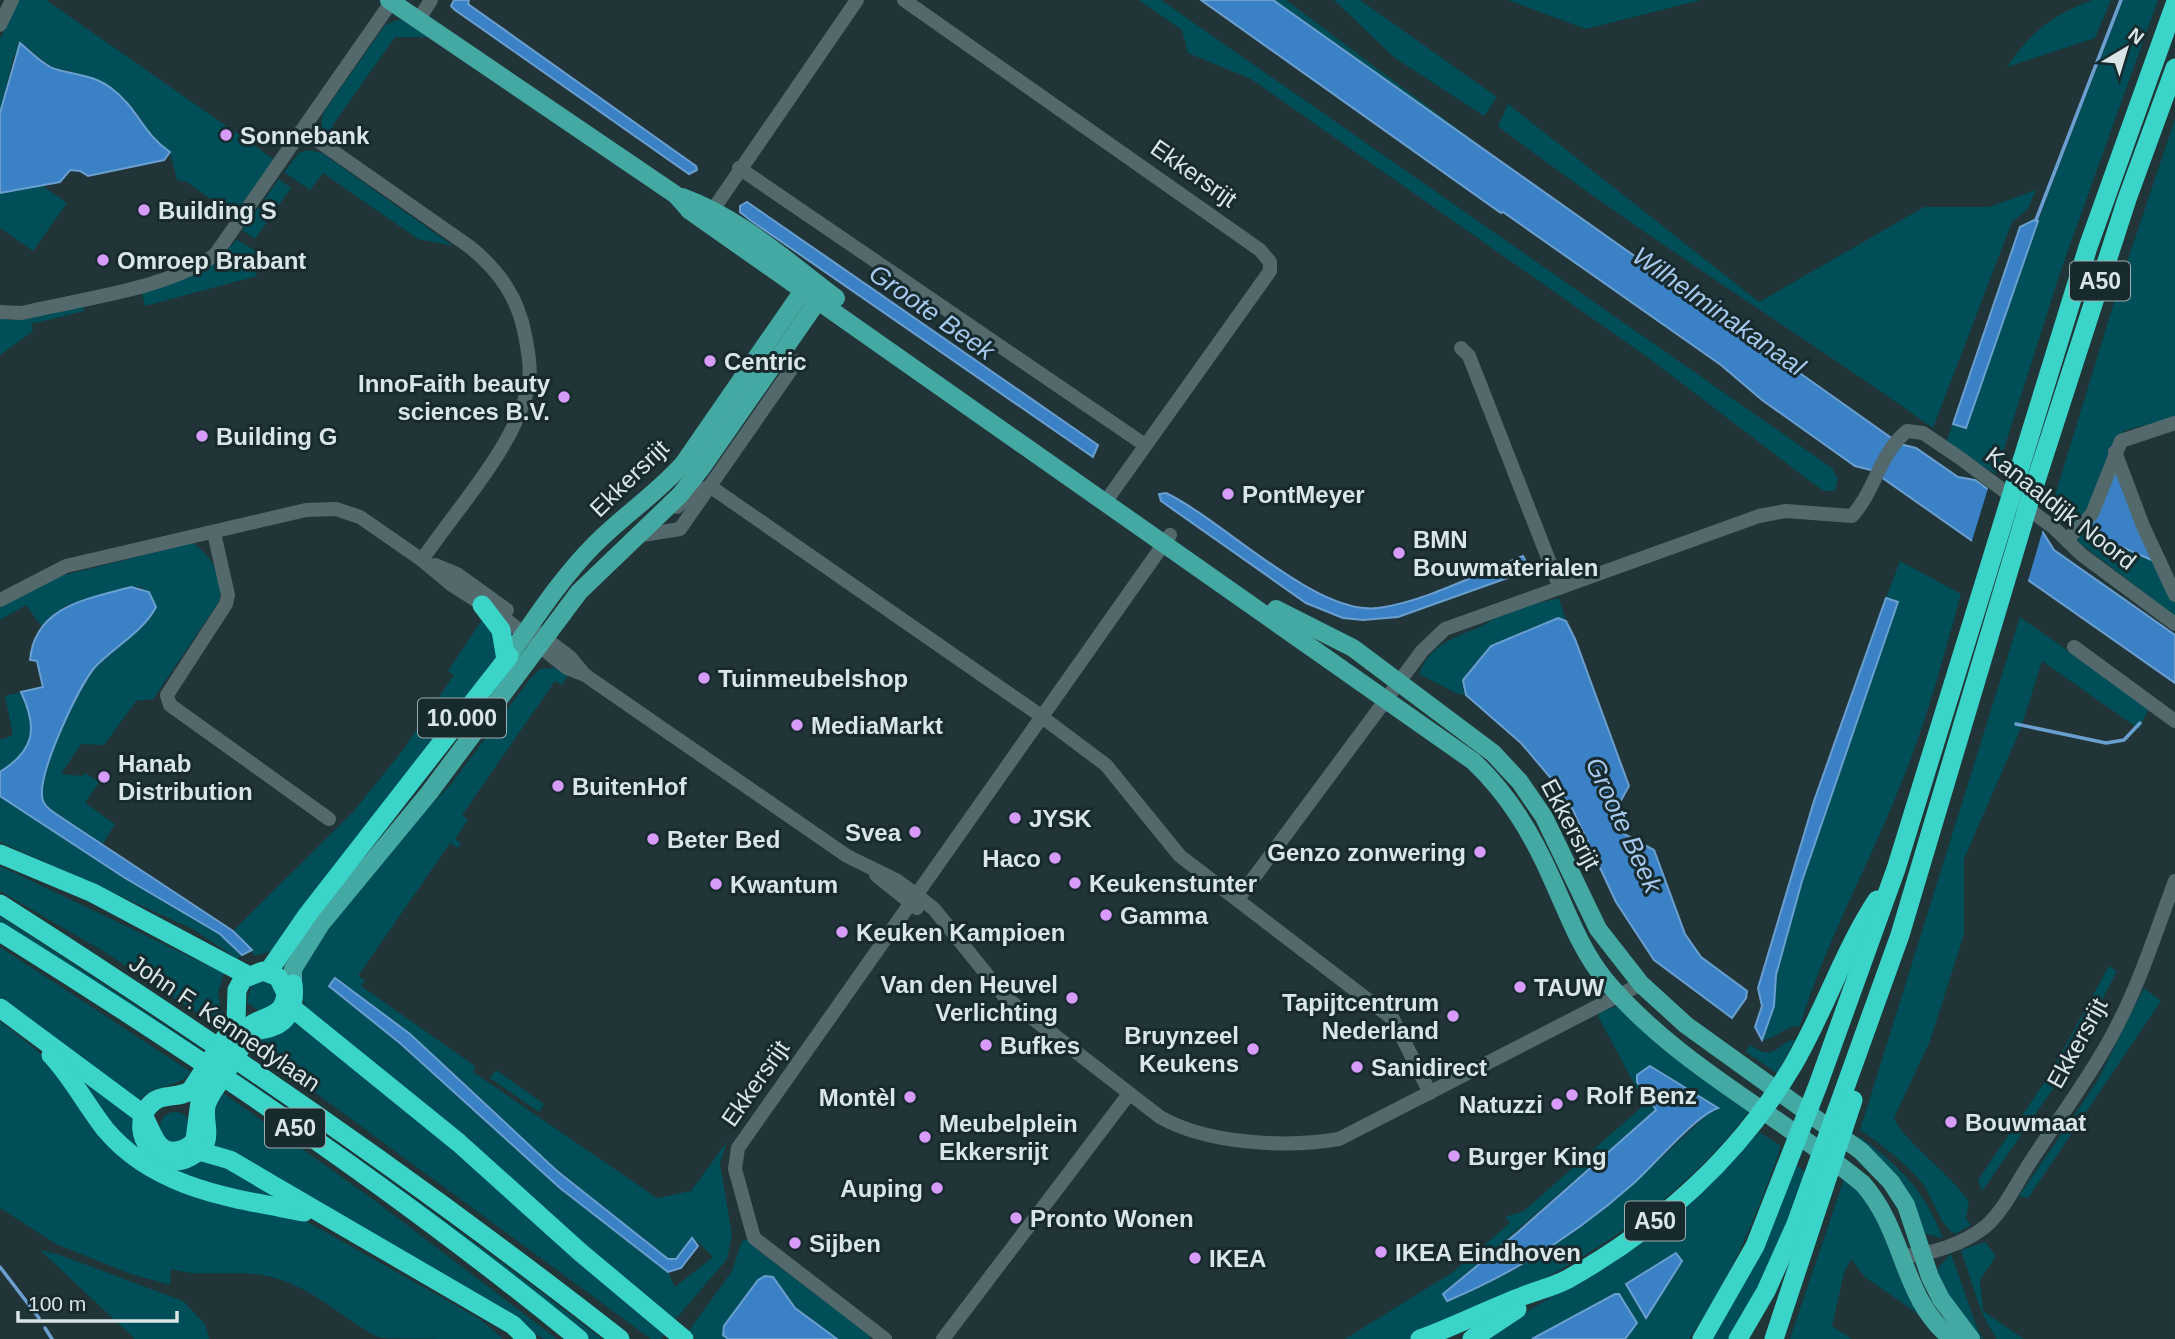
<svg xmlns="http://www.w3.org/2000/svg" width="2175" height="1339" font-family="Arial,sans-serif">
  <rect width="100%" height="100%" fill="#213538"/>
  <g fill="#004e57" fill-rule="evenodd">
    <path d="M 19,0 L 46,0 L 275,160 L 233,224 L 228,220 L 226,210 L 187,182 L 177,180 L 170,152 L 145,132 L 139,116 L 112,89 L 68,70 L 54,69 L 21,43 L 13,59 L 0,113 L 0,39 Z"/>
    <path d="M 1139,0 L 1161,0 L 1832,468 L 1838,479 L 1835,491 L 1824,491 L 1811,482 L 1650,359 L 1251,79 L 1188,53 L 1182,30 Z"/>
    <path d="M 1273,0 L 1286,0 L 1516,173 Z"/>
    <path d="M 1334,0 L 1360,0 L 1497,97 L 1484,116 L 1395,58 Z"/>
    <path d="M 1508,0 L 1701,0 L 1586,29 Z"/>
    <path d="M 2093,0 L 2111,0 L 2095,38 L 2007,67 C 2030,33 2053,14 2093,0 Z"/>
    <path d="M 2123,0 L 2158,0 L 2062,267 L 1996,474 L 1945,445 L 1953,424 L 1966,428 L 2038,221 Z"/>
    <path d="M 400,19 L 433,37 L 395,37 L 332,126 L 338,131 L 330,142 C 322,132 319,124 324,112 L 385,25 Z"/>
    <path d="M 1508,104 L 1759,302 L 1924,207 L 1989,207 L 2036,190 L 2028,209 L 2012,222 L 1933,428 C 1789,326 1639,234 1498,126 Z"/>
    <path d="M 2175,119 L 2175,417 L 2123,431 L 2088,514 L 2074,527 L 2050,512 L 2119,286 Z"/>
    <path d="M 308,150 L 322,153 L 453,246 L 418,239 L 323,173 L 310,190 L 284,172 L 299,153 Z"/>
    <path d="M 279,179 L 291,188 L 255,239 L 242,230 Z"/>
    <path d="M 43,186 L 67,203 L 33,251 L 0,228 L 0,193 Z"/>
    <path d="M 237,240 L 264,256 L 255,269 L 257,276 L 145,306 L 142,293 L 216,261 Z"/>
    <path d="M 82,304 L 84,311 L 31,324 L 33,331 L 0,355 L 0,318 L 11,320 Z"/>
    <path d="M 2085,531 L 2154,561 L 2175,601 L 2175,616 L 2077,541 Z"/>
    <path d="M 192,543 C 211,554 227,581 218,603 L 153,699 L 136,701 L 104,745 L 81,744 L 61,774 L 82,776 L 85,773 L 99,782 L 85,803 L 115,824 L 102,845 L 44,805 C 35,776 75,692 94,669 C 110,650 132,634 151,617 L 142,587 L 131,587 L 65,606 L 42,627 L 26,605 L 0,620 L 0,608 L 53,578 Z"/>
    <path d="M 1900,561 L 1961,594 C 1943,658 1926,724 1900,786 C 1868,867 1825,943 1800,1026 C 1783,1026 1777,1039 1762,1040 L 1774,1006 L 1776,975 L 1802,881 L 1897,602 L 1886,598 Z"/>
    <path d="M 1559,598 L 1566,621 L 1558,618 L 1520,633 L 1463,689 L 1466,695 L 1456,693 L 1419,674 C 1429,646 1453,638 1477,628 C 1487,624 1496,617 1506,613 C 1522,606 1542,603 1559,598 Z"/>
    <path d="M 484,617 L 493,626 L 497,662 L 273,951 L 255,956 L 233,931 L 353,812 L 403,750 L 454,675 L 448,671 Z"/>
    <path d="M 2020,617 L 2149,708 L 2139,729 L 2042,661 L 2021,728 L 1964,859 L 1964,934 L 1930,1041 L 1894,1118 C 1906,1144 1950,1173 1969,1202 L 1966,1219 L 1971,1225 L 1955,1234 C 1939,1224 1934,1200 1923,1184 C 1905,1162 1883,1146 1860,1130 Z"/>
    <path d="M 555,668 L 568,675 L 562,685 L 555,681 L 462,815 L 468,820 L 455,839 L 461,843 L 458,848 L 450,843 L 358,976 L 365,980 L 361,986 L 475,1066 L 473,1072 L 657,1198 L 691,1191 L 737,1128 L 726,1144 L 720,1163 L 732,1235 L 727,1259 L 675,1320 L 309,1012 C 300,997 294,977 303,960 L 392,846 L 451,784 L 530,679 L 540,669 ZM 335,978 L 410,1034 L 557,1171 L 668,1259 L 676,1259 L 683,1249 L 697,1241 L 713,1257 L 675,1287 L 668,1272 L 560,1188 L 401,1044 L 330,986 Z"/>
    <path d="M 21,692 C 38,728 35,750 0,772 L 0,740 L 13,735 L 5,696 Z"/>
    <path d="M 0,796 L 125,878 L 220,934 L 242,955 L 237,959 L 193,929 L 0,842 Z"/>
    <path d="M 0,866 L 224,973 L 218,993 L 223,1019 L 220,1028 L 103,951 L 0,891 Z"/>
    <path d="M 0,916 C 206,1050 408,1188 602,1339 L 589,1339 L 466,1243 L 0,924 Z"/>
    <path d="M 0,947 L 191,1072 C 177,1090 156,1082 139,1101 L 0,997 Z"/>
    <path d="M 2109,966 L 2117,971 L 2061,1078 L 2051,1072 Z"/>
    <path d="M 260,980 L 272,984 L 277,996 L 274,1005 L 259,1011 L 247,1002 L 252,983 Z"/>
    <path d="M 2144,988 L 2161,1001 L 2028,1198 L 2019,1196 L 2098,1080 Z"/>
    <path d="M 1619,1006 L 1751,1109 C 1681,1202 1579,1267 1473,1313 C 1454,1321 1430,1336 1409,1339 C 1388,1339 1365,1339 1345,1339 L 1453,1272 L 1510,1223 L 1505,1217 L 1524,1211 L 1645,1104 L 1598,1016 L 1600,1011 ZM 1709,1104 L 1713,1109 L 1632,1185 L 1521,1266 L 1481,1286 L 1443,1294 L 1656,1110 Z"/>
    <path d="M 0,1021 L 55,1065 L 119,1151 L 304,1220 L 480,1319 L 503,1339 C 484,1339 390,1339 380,1338 C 339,1317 311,1284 262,1275 C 231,1270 201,1278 171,1269 L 170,1285 L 131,1274 L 56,1244 L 0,1208 Z"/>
    <path d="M 294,1022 L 416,1116 L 665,1334 L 661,1339 L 651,1339 L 253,1047 C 263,1034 282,1036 294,1022 Z"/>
    <path d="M 1796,1039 L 1777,1073 L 1746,1052 L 1750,1045 C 1778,1063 1774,1043 1796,1039 Z"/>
    <path d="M 60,1059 L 134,1119 L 135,1134 L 212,1157 L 296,1208 L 214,1189 L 126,1144 Z"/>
    <path d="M 496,1070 L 544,1104 L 539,1112 L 490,1078 Z"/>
    <path d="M 2046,1080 L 2055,1086 L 1982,1191 L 1978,1180 Z"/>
    <path d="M 223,1093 L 370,1197 L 557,1339 L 544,1339 L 212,1145 L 214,1110 Z"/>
    <circle cx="175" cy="1127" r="15"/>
    <path d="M 1759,1132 L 1781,1146 C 1758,1214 1730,1280 1689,1339 L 1625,1339 L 1637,1323 L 1619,1294 L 1532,1339 L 1482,1339 L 1556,1294 L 1752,1135 L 1755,1137 Z"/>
    <path d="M 1859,1136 C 1902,1168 1923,1189 1943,1238 L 1926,1234 L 1858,1140 Z"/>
    <path d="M 1795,1164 L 1805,1172 C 1786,1232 1761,1285 1729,1339 L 1710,1339 Z"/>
    <path d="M 1846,1173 L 1861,1186 L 1931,1323 L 1865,1277 L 1851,1259 L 1844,1273 L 1832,1326 L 1852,1339 L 1790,1339 Z"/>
    <path d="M 749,1239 L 760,1252 L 868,1334 L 870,1339 L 837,1339 L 795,1308 L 774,1277 L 765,1276 L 758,1280 L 724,1326 L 723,1335 L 727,1339 L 696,1339 L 688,1332 L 732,1271 L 742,1241 Z"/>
    <path d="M 1985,1242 L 1996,1256 L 1980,1280 L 1983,1311 L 2024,1339 L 1997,1339 C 1979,1314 1971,1279 1961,1250 Z"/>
    <path d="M 40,1250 L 60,1255 L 183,1301 L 205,1324 L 209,1339 L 135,1339 Z"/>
    <path d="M 1951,1254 L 1979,1333 L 1984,1339 L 1976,1337 L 1936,1276 L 1938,1268 Z"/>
  </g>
  <g fill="#3a81c6" stroke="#6a9fd0" stroke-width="2">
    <path d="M 454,0 L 469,0 L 468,4 L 696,166 L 697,170 L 689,174 L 455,10 L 451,6 Z"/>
    <path d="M 1201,0 L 1273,0 L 1900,444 L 1916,448 L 1958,477 L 1975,480 L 2039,526 L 2054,550 L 2175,635 L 2175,683 L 1871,470 L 1855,466 L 1762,400 L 1721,365 L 1503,212 L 1501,213 Z"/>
    <path d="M 20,43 C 30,51 43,65 55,69 C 76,75 94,75 111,88 C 138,108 142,133 170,152 L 164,160 L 88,176 L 80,171 L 70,170 L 60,182 L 0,193 L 0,113 Z"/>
    <path d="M 747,202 L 1098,445 L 1093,457 L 750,220 L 740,212 L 740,206 Z"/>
    <path d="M 2034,220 L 2038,221 L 1966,428 L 1953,424 L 2020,227 Z"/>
    <path d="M 2117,469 L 2154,561 L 2085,531 Z"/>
    <path d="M 1166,493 C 1223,520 1316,616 1378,608 C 1424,602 1479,573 1523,556 L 1530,570 L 1398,617 L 1363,620 L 1343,618 L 1306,603 L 1161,501 L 1159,494 Z"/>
    <path d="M 131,587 L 149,592 L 156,607 C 143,632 114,647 95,667 C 78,687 40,769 42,795 C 42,807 54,812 62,818 L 233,931 L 252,950 L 242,955 L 220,934 L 125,878 L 0,796 L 0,772 C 35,750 38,728 21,692 L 43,687 L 37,661 L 30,660 C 35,606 87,599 131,587 Z"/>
    <path d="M 1886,598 L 1898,602 L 1802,881 L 1776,975 L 1774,1006 L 1762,1040 L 1755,1027 L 1762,1006 L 1758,988 L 1814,801 Z"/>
    <path d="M 1558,618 L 1566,621 L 1575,639 L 1629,786 L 1615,811 L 1624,834 L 1654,850 L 1685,934 L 1701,957 L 1747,991 L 1746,998 L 1732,1018 L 1654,960 L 1616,902 L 1573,810 L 1555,783 L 1521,743 L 1466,695 L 1463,680 L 1491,646 Z"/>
    <path d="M 335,978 L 410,1034 L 557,1171 L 668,1259 L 676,1259 L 692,1238 L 698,1246 L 681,1268 L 668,1272 L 560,1188 L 401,1044 L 329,986 Z"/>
    <path d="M 1650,1066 L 1718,1108 C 1695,1116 1654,1165 1634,1183 C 1579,1232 1514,1273 1447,1301 L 1443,1294 L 1518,1232 L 1656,1110 L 1637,1082 L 1637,1075 Z"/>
    <path d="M 1676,1253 L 1682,1261 L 1646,1318 L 1626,1284 Z"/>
    <path d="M 765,1276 L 773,1277 L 795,1308 L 837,1339 L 728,1339 L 723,1335 L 724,1326 L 758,1280 Z"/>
    <path d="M 1615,1294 L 1619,1294 L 1637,1323 L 1625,1339 L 1532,1339 Z"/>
  </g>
  <path fill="#213538" d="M 1989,485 L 2044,526 L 2027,584 L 1971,544 Z"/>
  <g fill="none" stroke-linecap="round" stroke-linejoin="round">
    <g stroke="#6a9fd0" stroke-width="3.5">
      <path d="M 2036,220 L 2121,0"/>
      <path d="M 2016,724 L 2106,743 L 2124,740 L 2140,723"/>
      <path d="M 0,1267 L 39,1318"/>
      <path d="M 45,1328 L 52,1339"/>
    </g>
    <g stroke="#53696c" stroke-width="14">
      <path d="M 904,0 L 1260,250 L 1270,262 L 1270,271 L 1106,501"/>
      <path d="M 419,19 L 431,0"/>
      <path d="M 0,25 L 12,0"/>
      <path d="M 304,131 L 470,247 C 499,271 518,297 525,335 C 528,351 532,371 528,388 C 513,449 457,508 422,560"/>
      <path d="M 739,168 L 1145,445"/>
      <path d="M 708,217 L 857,0"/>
      <path d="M 0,312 L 22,313 C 83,298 164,290 215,255 L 392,1"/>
      <path d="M 1461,348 L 1469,356 L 1559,586"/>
      <path d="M 2115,452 L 2143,526 L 2175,595"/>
      <path d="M 677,507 L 697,490 L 711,487 L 1034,711 L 1106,765 L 1180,856 L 1393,1019 L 1430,1093"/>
      <path d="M 214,533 L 228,595 L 226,604 L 167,695 L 170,705 L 329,819"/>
      <path d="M 636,536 L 680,529 L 797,361"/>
      <path d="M 2067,540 L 2092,514 L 2121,441 L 2175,423"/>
      <path d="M 435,565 L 457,574 L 507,610"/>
      <path d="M 0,600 L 66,566 L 306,510 L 336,509 L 360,517 L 422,560 L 452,585 L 504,618 L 567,668 L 585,675 L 847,856 L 896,880 L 918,896 L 934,909 L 1005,997 L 1160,1117 C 1207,1144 1286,1148 1339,1139 L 1641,984"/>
      <path d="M 537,632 L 570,657 L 584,674"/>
      <path d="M 2074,647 L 2175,721"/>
      <path d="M 876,875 L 917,908"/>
      <path d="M 1238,899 L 1422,651 L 1445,629 L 1759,516 L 1786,511 L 1852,516 C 1875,491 1879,454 1907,431 L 1923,433 L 1960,458 L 2054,528 L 2082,555 L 2175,624"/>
      <path d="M 1902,1256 C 1930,1255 1964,1244 1986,1226 C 2004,1210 2016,1184 2029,1164 C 2056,1122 2086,1083 2110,1039 C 2138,989 2155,934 2175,881"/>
      <path d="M 885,1339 L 754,1238 L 735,1169 L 738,1148 L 1170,535"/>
      <path d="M 943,1339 L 1129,1094"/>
    </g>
    <g stroke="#45a9a3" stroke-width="18">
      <path d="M 389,0 L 676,195 L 690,211 L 1473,761 C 1509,795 1532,834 1552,879 C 1568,914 1581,951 1606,981 C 1678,1066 1779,1114 1863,1184 C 1906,1233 1901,1298 1952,1339"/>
      <path d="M 682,197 C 740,218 787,261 836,298"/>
      <path d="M 1276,609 L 1353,648 L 1493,753 L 1520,782 L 1544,817 L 1598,929 L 1641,984 L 1686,1025 L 1861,1151 L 1891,1182 L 1906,1205 L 1930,1277 L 1941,1299 L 1971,1339"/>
      <path d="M 509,656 C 536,617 562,577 595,544 C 623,516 656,494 683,464 L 804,289 L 812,287"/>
      <path d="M 293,984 L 293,969 L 321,924 L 429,793 L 579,592 L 680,495 L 700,470 L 819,299 L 819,288"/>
    </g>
    <g stroke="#3bd4c8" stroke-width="19">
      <path d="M 482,605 L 501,630 L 506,660"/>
      <path d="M 0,854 L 93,893 L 247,975"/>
      <path d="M 0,904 C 213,1040 421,1183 620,1339"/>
      <path d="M 0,932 C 199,1056 397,1190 579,1339"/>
      <path d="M 268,972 L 308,914 L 509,656"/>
      <path d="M 285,1002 L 459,1143 L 580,1252 L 684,1339"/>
      <path d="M 0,1008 L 140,1112 C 152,1124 153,1154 176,1151 C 185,1150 191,1146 195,1140 L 200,1101 L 247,1028 C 262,1014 284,1020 286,993 L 278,977 L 263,971 L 243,979 L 237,990 L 236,1021 L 191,1090 C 178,1100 160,1091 148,1107 C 128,1134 159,1174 190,1157 C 218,1142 202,1126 206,1106 C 209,1094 219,1083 225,1074 C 233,1061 241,1044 252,1034 C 258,1029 265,1030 272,1027 C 291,1021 295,1002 293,984"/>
      <path d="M 51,1055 C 72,1077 86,1105 105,1129 C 155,1189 232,1198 304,1212"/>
      <path d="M 199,1151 L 230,1160 L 269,1183 L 513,1325 L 527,1339"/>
      <path d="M 1420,1339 C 1455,1326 1489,1309 1523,1296 C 1538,1290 1553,1287 1568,1279 C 1659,1228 1739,1156 1793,1065 C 1824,1012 1843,952 1877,900"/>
      <path d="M 1472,1339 L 1517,1309"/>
      <path d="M 1702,1339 L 1755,1246 L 1818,1085 L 1896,869 L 2088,247 L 2175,4"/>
      <path d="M 1738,1339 L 1766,1291 L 1796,1224 L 1900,935 L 2031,496 L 2127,199 L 2175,68"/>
      <path d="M 1774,1339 L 1853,1100"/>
    </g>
  </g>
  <g fill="#d79bf9" stroke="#172b2e" stroke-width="2.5">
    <circle cx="226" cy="135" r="7"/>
    <circle cx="144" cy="210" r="7"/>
    <circle cx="103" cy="260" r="7"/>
    <circle cx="710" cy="361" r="7"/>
    <circle cx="564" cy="397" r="7"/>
    <circle cx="202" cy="436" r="7"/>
    <circle cx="1228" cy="494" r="7"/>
    <circle cx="1399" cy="553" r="7"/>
    <circle cx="704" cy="678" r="7"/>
    <circle cx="797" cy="725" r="7"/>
    <circle cx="104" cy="777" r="7"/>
    <circle cx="558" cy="786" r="7"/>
    <circle cx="1015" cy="818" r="7"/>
    <circle cx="915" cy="832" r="7"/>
    <circle cx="653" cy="839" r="7"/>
    <circle cx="1480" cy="852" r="7"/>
    <circle cx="1055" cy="858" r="7"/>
    <circle cx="1075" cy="883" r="7"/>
    <circle cx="716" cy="884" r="7"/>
    <circle cx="1106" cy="915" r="7"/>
    <circle cx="842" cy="932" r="7"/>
    <circle cx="1520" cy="987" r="7"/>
    <circle cx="1072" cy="998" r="7"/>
    <circle cx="1453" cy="1016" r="7"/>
    <circle cx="986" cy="1045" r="7"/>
    <circle cx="1253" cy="1049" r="7"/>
    <circle cx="1357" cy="1067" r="7"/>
    <circle cx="1572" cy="1095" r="7"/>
    <circle cx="910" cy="1097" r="7"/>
    <circle cx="1557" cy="1104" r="7"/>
    <circle cx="1951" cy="1122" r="7"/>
    <circle cx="925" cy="1137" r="7"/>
    <circle cx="1454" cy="1156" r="7"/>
    <circle cx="937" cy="1188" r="7"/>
    <circle cx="1016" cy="1218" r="7"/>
    <circle cx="795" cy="1243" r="7"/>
    <circle cx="1381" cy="1252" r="7"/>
    <circle cx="1195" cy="1258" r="7"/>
  </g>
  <g text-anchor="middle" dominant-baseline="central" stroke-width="6" stroke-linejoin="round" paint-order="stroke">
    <g fill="#172b2e" stroke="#9fadb0" stroke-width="2">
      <rect x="2070" y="261.5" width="60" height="39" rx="5"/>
      <rect x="418" y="698.5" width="88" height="39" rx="5"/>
      <rect x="265" y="1108.5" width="60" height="39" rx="5"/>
      <rect x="1625" y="1201.5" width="60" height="39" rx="5"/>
    </g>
    <g font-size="23" font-weight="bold" fill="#d9e5e7">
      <text x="2100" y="281">A50</text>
      <text x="462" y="718">10.000</text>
      <text x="295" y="1128">A50</text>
      <text x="1655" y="1221">A50</text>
    </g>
    <g font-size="24" font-weight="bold" fill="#d9e5e7" stroke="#172b2e" text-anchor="start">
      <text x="240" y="135">Sonnebank</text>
      <text x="158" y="210">Building S</text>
      <text x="117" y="260">Omroep Brabant</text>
      <text x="724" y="361">Centric</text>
      <text x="550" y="383" text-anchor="end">InnoFaith beauty<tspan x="550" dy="28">sciences B.V.</tspan></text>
      <text x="216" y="436">Building G</text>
      <text x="1242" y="494">PontMeyer</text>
      <text x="1413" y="539">BMN<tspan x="1413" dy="28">Bouwmaterialen</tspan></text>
      <text x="718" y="678">Tuinmeubelshop</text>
      <text x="811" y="725">MediaMarkt</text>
      <text x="118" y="763">Hanab<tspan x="118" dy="28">Distribution</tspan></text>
      <text x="572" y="786">BuitenHof</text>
      <text x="1029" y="818">JYSK</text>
      <text x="901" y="832" text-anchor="end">Svea</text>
      <text x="667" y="839">Beter Bed</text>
      <text x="1466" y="852" text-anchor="end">Genzo zonwering</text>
      <text x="1041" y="858" text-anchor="end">Haco</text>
      <text x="1089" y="883">Keukenstunter</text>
      <text x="730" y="884">Kwantum</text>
      <text x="1120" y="915">Gamma</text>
      <text x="856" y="932">Keuken Kampioen</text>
      <text x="1058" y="984" text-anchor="end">Van den Heuvel<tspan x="1058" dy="28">Verlichting</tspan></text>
      <text x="1534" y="987">TAUW</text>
      <text x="1439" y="1002" text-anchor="end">Tapijtcentrum<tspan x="1439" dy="28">Nederland</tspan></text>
      <text x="1239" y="1035" text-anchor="end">Bruynzeel<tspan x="1239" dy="28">Keukens</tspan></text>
      <text x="1000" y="1045">Bufkes</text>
      <text x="1371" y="1067">Sanidirect</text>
      <text x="1586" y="1095">Rolf Benz</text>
      <text x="896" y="1097" text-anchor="end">Montèl</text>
      <text x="1543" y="1104" text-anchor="end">Natuzzi</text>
      <text x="1965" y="1122">Bouwmaat</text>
      <text x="939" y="1123">Meubelplein<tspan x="939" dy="28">Ekkersrijt</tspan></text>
      <text x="1468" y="1156">Burger King</text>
      <text x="923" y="1188" text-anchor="end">Auping</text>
      <text x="1030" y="1218">Pronto Wonen</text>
      <text x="809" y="1243">Sijben</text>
      <text x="1395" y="1252">IKEA Eindhoven</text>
      <text x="1209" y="1258">IKEA</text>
    </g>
    <g font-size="24" fill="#d9e5e7" stroke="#172b2e">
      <text transform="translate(1194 173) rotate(35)">Ekkersrijt</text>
      <text transform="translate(629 478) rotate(-44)">Ekkersrijt</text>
      <text transform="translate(2061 508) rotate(38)">Kanaaldijk Noord</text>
      <text transform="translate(1571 824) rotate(62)">Ekkersrijt</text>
      <text transform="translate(225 1023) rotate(34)">John F. Kennedylaan</text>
      <text transform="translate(2077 1043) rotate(-61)">Ekkersrijt</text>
      <text transform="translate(755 1083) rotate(-55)">Ekkersrijt</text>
    </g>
    <g font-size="26" font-style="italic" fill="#a6c8ec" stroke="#172b2e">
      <text transform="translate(1719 311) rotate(35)">Wilhelminakanaal</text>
      <text transform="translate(932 312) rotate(35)">Groote Beek</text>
      <text transform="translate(1624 825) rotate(65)">Groote Beek</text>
    </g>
  </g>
  <g transform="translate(2126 49) rotate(38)" stroke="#172b2e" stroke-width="5" paint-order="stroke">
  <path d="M0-5L12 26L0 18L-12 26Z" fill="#d9e5e7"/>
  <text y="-10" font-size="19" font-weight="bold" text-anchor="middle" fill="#d9e5e7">N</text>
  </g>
  <path d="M18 1311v10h159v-10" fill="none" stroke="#d9e5e7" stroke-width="3.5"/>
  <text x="28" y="1311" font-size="21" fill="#d9e5e7" stroke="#172b2e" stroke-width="5" paint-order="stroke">100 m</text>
</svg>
